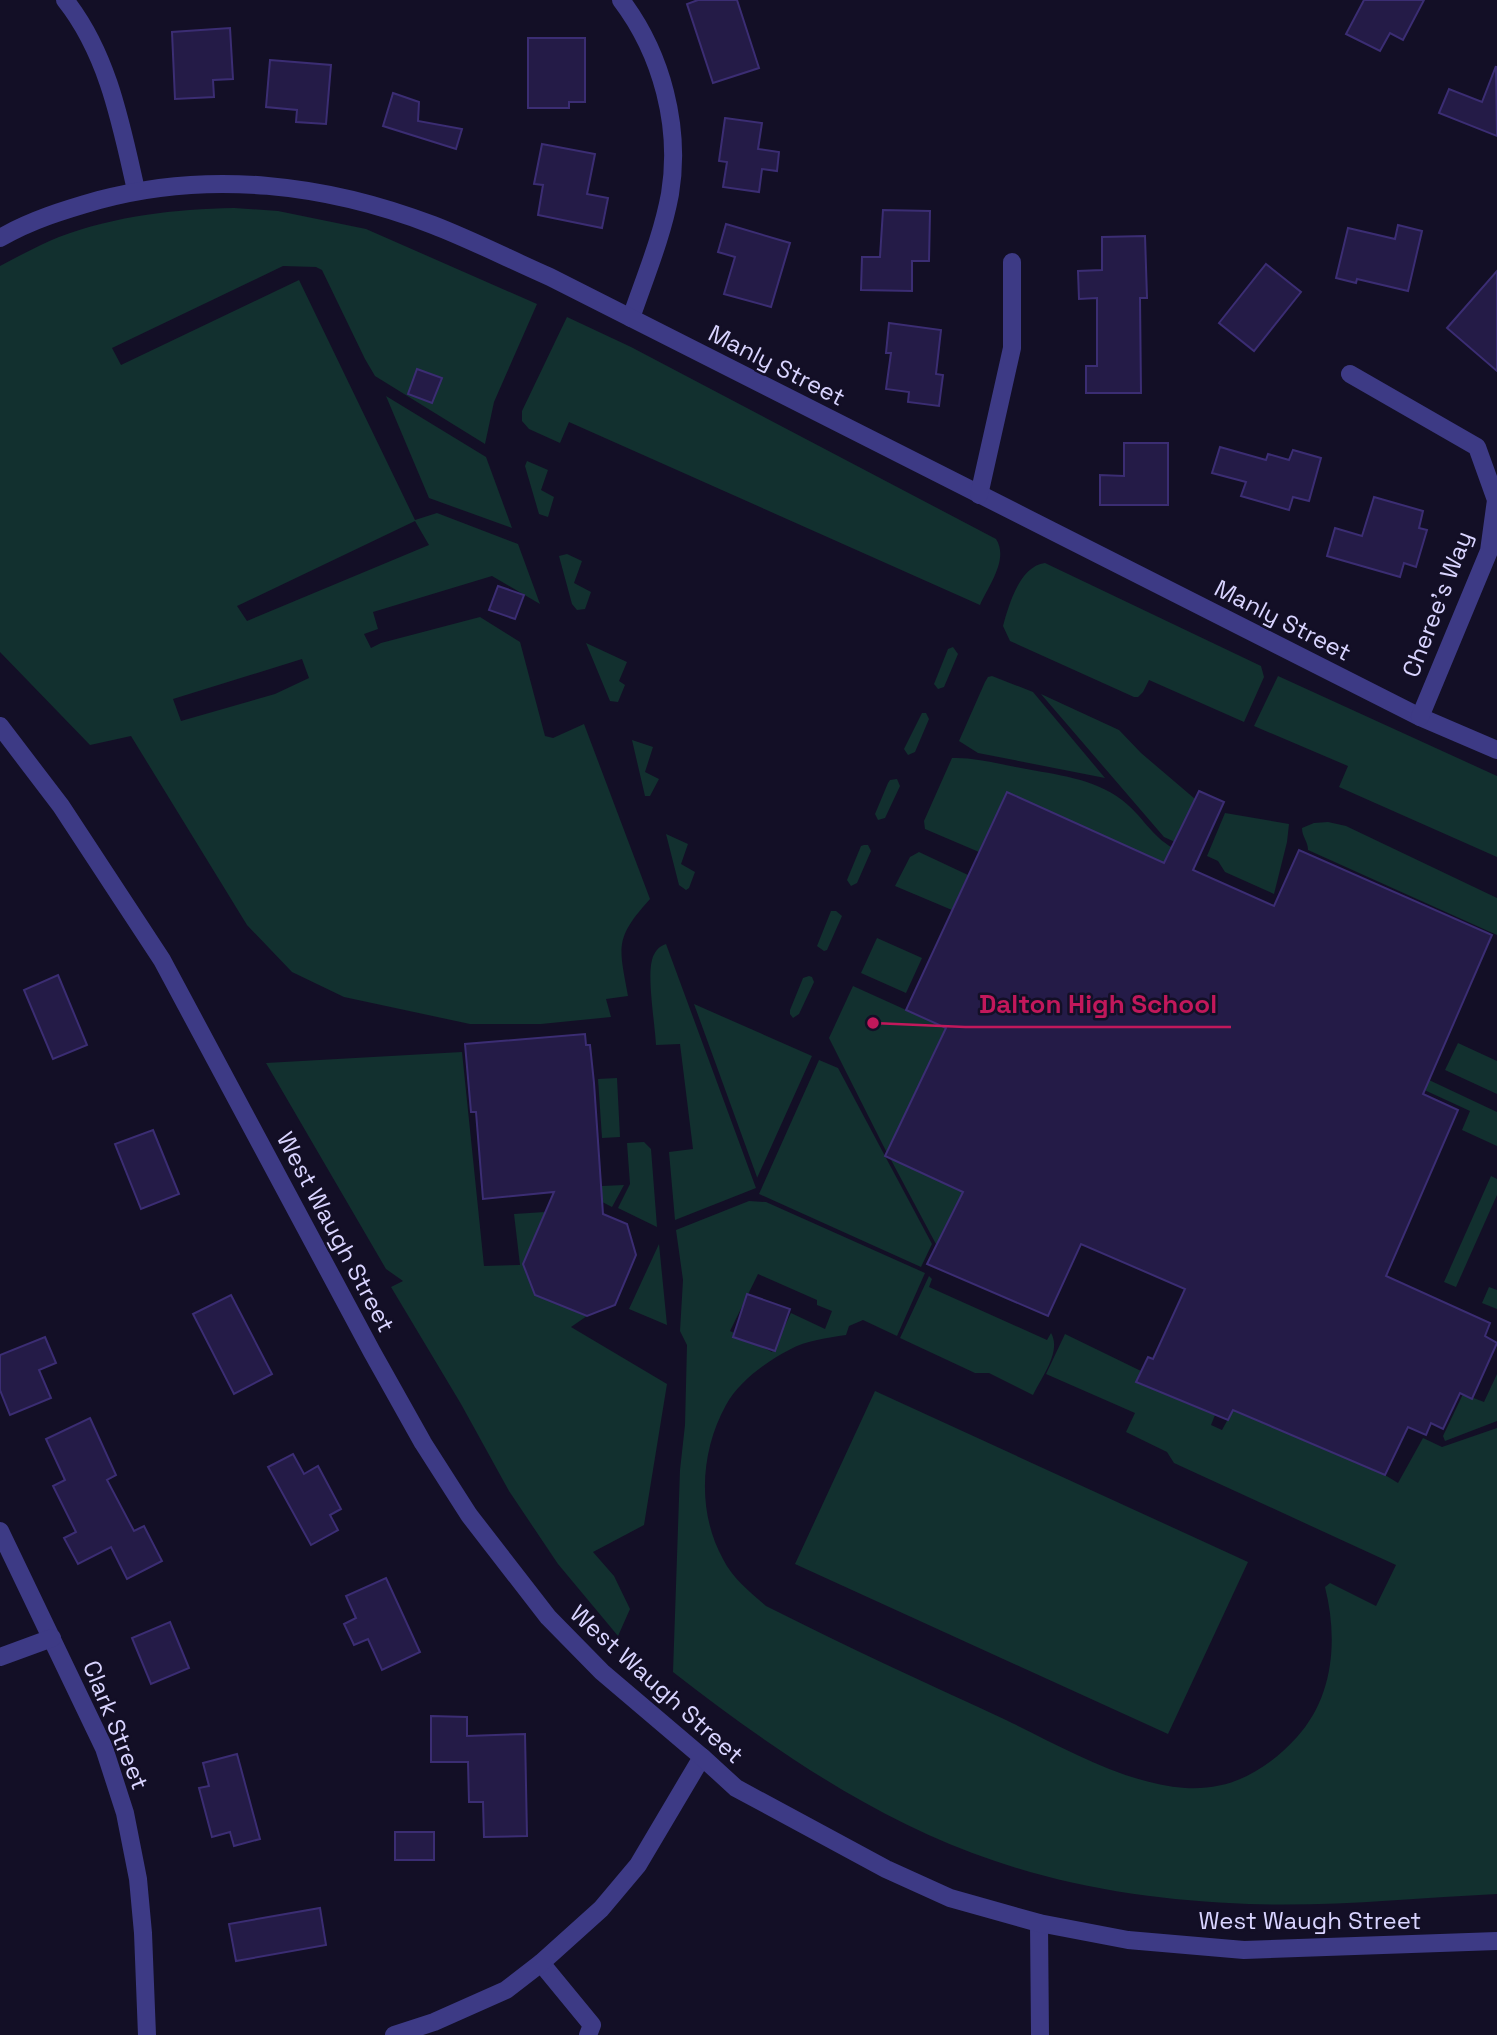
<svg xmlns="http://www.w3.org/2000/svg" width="1497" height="2035" font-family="'Space Grotesk',sans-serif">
  <rect width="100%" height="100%" fill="#130f26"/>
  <g fill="#12302f" fill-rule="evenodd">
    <path d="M 234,208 L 278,211 L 366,229 L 537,304 L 494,402 L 485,444 L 375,376 L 365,359 L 322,270 L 316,267 L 283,266 L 112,348 L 121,365 L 299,280 L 415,520 L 437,513 L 518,544 L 540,604 L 492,576 L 373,612 L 378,629 L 364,634 L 371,648 L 381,643 L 480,617 L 520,642 L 545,736 L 553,738 L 584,724 L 650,899 C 614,939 619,946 628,996 L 606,999 L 611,1017 L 541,1024 L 470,1024 L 344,997 L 292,972 L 247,925 L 131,736 L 90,745 L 0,652 L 0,266 C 19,256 39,245 59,237 C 115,216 175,209 234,208 ZM 415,521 L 429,545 L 247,621 L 237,606 ZM 302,659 L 309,678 L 275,694 L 181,721 L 173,699 Z"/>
    <path d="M 567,317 L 631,347 L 996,539 C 1009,559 989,585 980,605 L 569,422 L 560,443 L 529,429 L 522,421 L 522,411 Z"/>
    <path d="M 386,396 L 486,457 L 512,528 L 429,498 Z"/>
    <path d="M 527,461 L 548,470 L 541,490 L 554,497 L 548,517 L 539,514 L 525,466 Z"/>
    <path d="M 567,554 L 582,561 L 574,583 L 591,592 L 585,609 L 577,610 L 572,604 L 559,556 Z"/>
    <path d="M 1045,563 L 1261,666 L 1264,677 L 1244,722 L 1149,680 L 1143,692 L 1138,697 L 1134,697 L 1010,641 L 1003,626 C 1009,604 1020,566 1045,563 Z"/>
    <path d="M 586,643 L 627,662 L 619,681 L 625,685 L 618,702 L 610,701 Z"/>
    <path d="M 953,647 L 958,654 L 944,687 L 938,689 L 934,684 L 948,649 Z"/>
    <path d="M 992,676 L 1033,692 L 1105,778 L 978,753 L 959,741 L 985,682 L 988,677 Z"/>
    <path d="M 1278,676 L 1497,776 L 1497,857 L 1339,787 L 1348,766 L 1254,726 Z"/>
    <path d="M 1041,694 L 1119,730 L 1141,753 L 1195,799 L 1175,842 L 1164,837 Z"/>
    <path d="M 922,713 L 926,713 L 929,719 L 915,752 L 908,755 L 904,749 Z"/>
    <path d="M 632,740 L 653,747 L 645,772 L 659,779 L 650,796 L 645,796 Z"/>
    <path d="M 952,758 C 975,757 998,764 1021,768 C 1057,775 1093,778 1122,800 C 1142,815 1151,836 1173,848 L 1155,887 L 1151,858 L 1007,792 L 979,852 L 925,829 L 924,821 Z"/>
    <path d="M 897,779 L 900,786 L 885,818 L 878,820 L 875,814 L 888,783 L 890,780 Z"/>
    <path d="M 1225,813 L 1289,824 L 1287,842 L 1274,894 L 1225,872 L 1218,861 L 1207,856 Z"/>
    <path d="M 1328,822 L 1346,826 L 1497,898 L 1497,935 L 1308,850 C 1308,841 1302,837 1302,828 L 1314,823 Z"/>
    <path d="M 666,834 L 688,844 L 681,864 L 695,872 L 689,888 L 686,890 L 679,885 Z"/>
    <path d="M 864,845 L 868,845 L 871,851 L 857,883 L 851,886 L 847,880 L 861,846 Z"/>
    <path d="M 919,852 L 968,875 L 952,910 L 895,886 L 910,857 Z"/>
    <path d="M 831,911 L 836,911 L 842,916 L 827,950 L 824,951 L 817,946 Z"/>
    <path d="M 877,938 L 922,958 L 906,993 L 861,973 Z"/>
    <path d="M 666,944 L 756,1188 L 675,1220 L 669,1152 L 693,1149 L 680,1044 L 656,1045 C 655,1024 647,978 652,960 C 654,952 659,946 666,944 Z"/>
    <path d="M 809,976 L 812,977 L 814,982 L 799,1014 L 793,1018 L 790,1014 L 790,1010 L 803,978 Z"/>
    <path d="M 853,986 L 946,1028 L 887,1153 L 829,1038 Z"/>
    <path d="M 694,1004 L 812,1056 L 757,1178 L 757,1177 Z"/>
    <path d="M 1458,1043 L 1497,1061 L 1497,1094 L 1445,1070 Z"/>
    <path d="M 462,1052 L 484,1266 L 520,1265 L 514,1214 L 545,1212 L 523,1264 L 535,1295 L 587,1316 L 571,1327 L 667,1384 L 644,1525 L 593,1552 L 614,1576 L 630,1609 L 618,1636 L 558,1564 L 509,1491 L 461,1404 L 391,1287 L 403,1281 L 386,1269 L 266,1063 Z"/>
    <path d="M 819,1060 L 838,1068 L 932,1244 L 921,1267 L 759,1194 Z"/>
    <path d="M 1412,1072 L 1497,1112 L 1497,1146 L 1462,1130 L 1470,1111 L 1407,1082 Z"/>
    <path d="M 617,1078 L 620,1137 L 602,1138 L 598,1079 Z"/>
    <path d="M 644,1142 L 651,1149 L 657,1227 L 618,1208 L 630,1184 L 627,1143 Z"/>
    <path d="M 890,1158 L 963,1192 L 937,1246 Z"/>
    <path d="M 1491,1176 L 1497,1179 L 1497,1195 L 1456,1287 L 1444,1282 Z"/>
    <path d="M 624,1185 L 612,1207 L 579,1190 L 601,1188 L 602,1186 Z"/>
    <path d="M 749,1201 L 766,1202 L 925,1273 L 897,1336 L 863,1320 L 849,1326 L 846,1335 C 827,1338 807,1340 789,1350 C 766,1362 739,1381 726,1405 C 700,1452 697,1512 723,1559 C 733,1579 750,1592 766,1606 C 845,1646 926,1683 1006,1720 C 1060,1746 1125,1784 1185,1788 C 1231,1791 1267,1770 1297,1737 C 1334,1696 1338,1639 1325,1587 L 1330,1583 L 1376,1606 L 1396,1565 L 1174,1463 L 1167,1452 L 1126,1432 L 1135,1413 L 1046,1374 L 1065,1334 L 1141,1371 L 1136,1382 L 1215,1415 L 1211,1425 L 1222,1430 L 1233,1410 L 1385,1475 L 1398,1483 L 1423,1438 L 1442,1447 L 1497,1428 L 1497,1894 C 1416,1898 1330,1907 1249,1904 C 1163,1901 1076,1889 995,1861 C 876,1821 771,1748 673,1672 L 680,1470 L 685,1425 L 687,1345 L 680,1331 L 683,1280 L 676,1230 ZM 758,1274 L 817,1300 L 817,1305 L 832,1311 L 825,1329 L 791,1313 L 772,1352 L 730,1331 Z"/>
    <path d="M 659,1244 L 667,1325 L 629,1309 Z"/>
    <path d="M 929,1276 L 932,1279 L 929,1287 L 1047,1340 L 1051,1333 C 1062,1351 1041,1378 1033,1395 L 989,1373 L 975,1373 L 900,1338 Z"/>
    <path d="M 1489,1287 L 1497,1290 L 1497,1309 L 1482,1303 Z"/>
    <path d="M 1497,1374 L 1497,1421 L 1445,1441 L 1443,1436 L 1463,1394 L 1484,1402 Z"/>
    <path d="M 875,1391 L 1248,1562 L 1168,1734 L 795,1564 Z"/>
  </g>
  <g fill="#241b47" stroke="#3b2d73" stroke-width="2">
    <path d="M 698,0 L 737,0 L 759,68 L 713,83 L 687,4 Z"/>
    <path d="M 1364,0 L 1424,0 L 1403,40 L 1390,33 L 1380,51 L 1346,34 Z"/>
    <path d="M 230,28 L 233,79 L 213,80 L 214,97 L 175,99 L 172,32 Z"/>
    <path d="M 528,38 L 585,38 L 585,102 L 569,102 L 569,108 L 528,108 Z"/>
    <path d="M 270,60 L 331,65 L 326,124 L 296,122 L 297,110 L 266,107 Z"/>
    <path d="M 1496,66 L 1497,136 L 1439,113 L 1449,89 L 1482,102 Z"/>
    <path d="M 393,93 L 419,102 L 418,121 L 462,129 L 456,149 L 383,126 Z"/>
    <path d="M 725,118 L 762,123 L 758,149 L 779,152 L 777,171 L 762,169 L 759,192 L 723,187 L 727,162 L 719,161 Z"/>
    <path d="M 542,144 L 595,154 L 587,194 L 608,198 L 602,228 L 538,215 L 543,185 L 534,184 Z"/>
    <path d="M 883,210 L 930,211 L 929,261 L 912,261 L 912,291 L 861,290 L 862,257 L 880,257 Z"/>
    <path d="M 726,224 L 790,243 L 771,307 L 724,294 L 735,257 L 718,252 Z"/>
    <path d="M 1398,225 L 1422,231 L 1408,291 L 1357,279 L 1356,283 L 1336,278 L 1348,228 L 1395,239 Z"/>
    <path d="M 1145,236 L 1147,298 L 1140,298 L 1141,393 L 1086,393 L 1086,366 L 1097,366 L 1097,298 L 1079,299 L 1078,271 L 1102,270 L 1102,237 Z"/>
    <path d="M 1266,264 L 1301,292 L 1254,351 L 1219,323 Z"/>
    <path d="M 1497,271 L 1497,371 L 1447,328 Z"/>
    <path d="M 889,323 L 941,330 L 936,374 L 943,375 L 939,406 L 908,402 L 909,392 L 886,389 L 891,353 L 886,353 Z"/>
    <path d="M 417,369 L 442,378 L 432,403 L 408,394 Z"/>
    <path d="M 1124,443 L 1168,443 L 1168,505 L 1100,505 L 1100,475 L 1124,476 Z"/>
    <path d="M 1220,447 L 1266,460 L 1268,454 L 1289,460 L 1293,450 L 1321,458 L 1309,501 L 1293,497 L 1289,510 L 1241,496 L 1246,482 L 1212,473 Z"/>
    <path d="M 1374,497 L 1423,511 L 1419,528 L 1427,530 L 1416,567 L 1404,563 L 1400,577 L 1327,556 L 1335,528 L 1362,536 Z"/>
    <path d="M 498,586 L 524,595 L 515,619 L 489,610 Z"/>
    <path d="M 1199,791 L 1224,802 L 1193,870 L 1274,906 L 1299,850 L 1492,935 L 1423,1094 L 1458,1110 L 1386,1276 L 1490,1323 L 1485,1336 L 1497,1343 L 1472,1399 L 1460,1393 L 1443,1429 L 1431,1423 L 1426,1435 L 1408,1427 L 1385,1475 L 1233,1410 L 1228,1420 L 1136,1382 L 1148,1357 L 1153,1359 L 1185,1289 L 1081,1244 L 1048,1316 L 927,1264 L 963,1192 L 885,1156 L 946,1028 L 906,1010 L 1007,792 L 1164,863 Z"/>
    <path d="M 58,975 L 87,1045 L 53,1059 L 24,990 Z"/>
    <path d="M 585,1034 L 586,1045 L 590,1045 L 594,1083 L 603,1214 L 627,1224 L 636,1255 L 615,1305 L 587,1316 L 535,1295 L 523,1264 L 554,1192 L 483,1199 L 476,1112 L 471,1112 L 465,1044 Z"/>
    <path d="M 153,1130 L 179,1194 L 141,1209 L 115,1144 Z"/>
    <path d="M 747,1294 L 790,1309 L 775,1351 L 733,1337 Z"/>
    <path d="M 231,1295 L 272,1374 L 234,1394 L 193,1314 Z"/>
    <path d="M 45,1337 L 56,1363 L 39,1370 L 51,1398 L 10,1415 L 0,1390 L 0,1355 Z"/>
    <path d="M 90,1418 L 116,1475 L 107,1480 L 134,1531 L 144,1526 L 162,1561 L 127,1579 L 111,1547 L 78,1564 L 64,1538 L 76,1532 L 53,1486 L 65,1480 L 46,1439 Z"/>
    <path d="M 293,1454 L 304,1474 L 318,1466 L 341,1509 L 330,1515 L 338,1530 L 311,1545 L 268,1467 Z"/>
    <path d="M 386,1578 L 420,1652 L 382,1670 L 368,1639 L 354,1645 L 344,1624 L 356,1618 L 346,1596 Z"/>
    <path d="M 170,1622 L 189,1668 L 151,1684 L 132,1638 Z"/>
    <path d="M 431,1716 L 467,1717 L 467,1736 L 525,1734 L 527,1836 L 484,1837 L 483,1802 L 469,1802 L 468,1762 L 431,1762 Z"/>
    <path d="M 237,1754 L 260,1839 L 234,1846 L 230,1832 L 212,1837 L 199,1788 L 209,1786 L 203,1763 Z"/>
    <rect x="395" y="1832" width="39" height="28"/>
    <path d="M 320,1908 L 326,1945 L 236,1961 L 229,1924 Z"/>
  </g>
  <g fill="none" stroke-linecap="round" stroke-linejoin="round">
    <g stroke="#3d3a85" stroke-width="18">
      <path d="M 65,0 C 108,54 121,124 136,190"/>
      <path d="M 621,0 C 662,54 681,127 670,194 C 662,237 645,277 631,318"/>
      <path d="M 0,238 C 31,220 64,210 99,200 C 210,170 326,184 433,225 C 472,240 511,260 550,277 L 1420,717 L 1497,750"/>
      <path d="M 1350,374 L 1477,447 L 1496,500 L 1489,551 L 1420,717"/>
      <path d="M 979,495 L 1012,348 L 1012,262"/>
      <path d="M 0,1531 L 104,1748 L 125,1813 L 138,1879 L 143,1933 L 147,2035"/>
      <path d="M 0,1657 L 52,1638"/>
      <path d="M 1039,1923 L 1040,2035"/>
      <path d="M 541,1963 L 592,2025 L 588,2035"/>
      <path d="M 394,2035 L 434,2022 L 506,1990 L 541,1963 L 601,1909 L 638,1865 L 702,1757"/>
    </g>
    <path stroke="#3d3a85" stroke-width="18" d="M 0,726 L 61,806 L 162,960 L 372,1352 L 423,1443 L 469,1515 L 548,1617 L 602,1672 L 702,1757 L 736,1788 L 886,1869 L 950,1898 L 1039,1923 L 1128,1940 L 1244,1950 L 1497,1941"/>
  </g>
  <g text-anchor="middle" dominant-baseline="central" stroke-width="5" stroke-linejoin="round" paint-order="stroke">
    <g font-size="24" fill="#d9d4ff" stroke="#130f26">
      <text transform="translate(777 365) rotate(27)">Manly Street</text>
      <text transform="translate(1437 604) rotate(-69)">Cheree's Way</text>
      <text transform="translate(1283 620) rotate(27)">Manly Street</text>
      <text transform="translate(336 1232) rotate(62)">West Waugh Street</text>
      <text transform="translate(657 1684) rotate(42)">West Waugh Street</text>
      <text transform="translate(116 1725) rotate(68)">Clark Street</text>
      <text x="1310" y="1920">West Waugh Street</text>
    </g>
  </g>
  <path fill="none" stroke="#c2185b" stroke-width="2.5" d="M873 1023L965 1027H1231"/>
  <circle fill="#c2185b" stroke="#130f26" stroke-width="2.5" cx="873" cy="1023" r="7"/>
  <g font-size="26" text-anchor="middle" font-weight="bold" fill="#c2185b" stroke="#130f26" stroke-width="5" stroke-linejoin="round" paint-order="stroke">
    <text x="1098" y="1013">Dalton High School</text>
  </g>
</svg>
